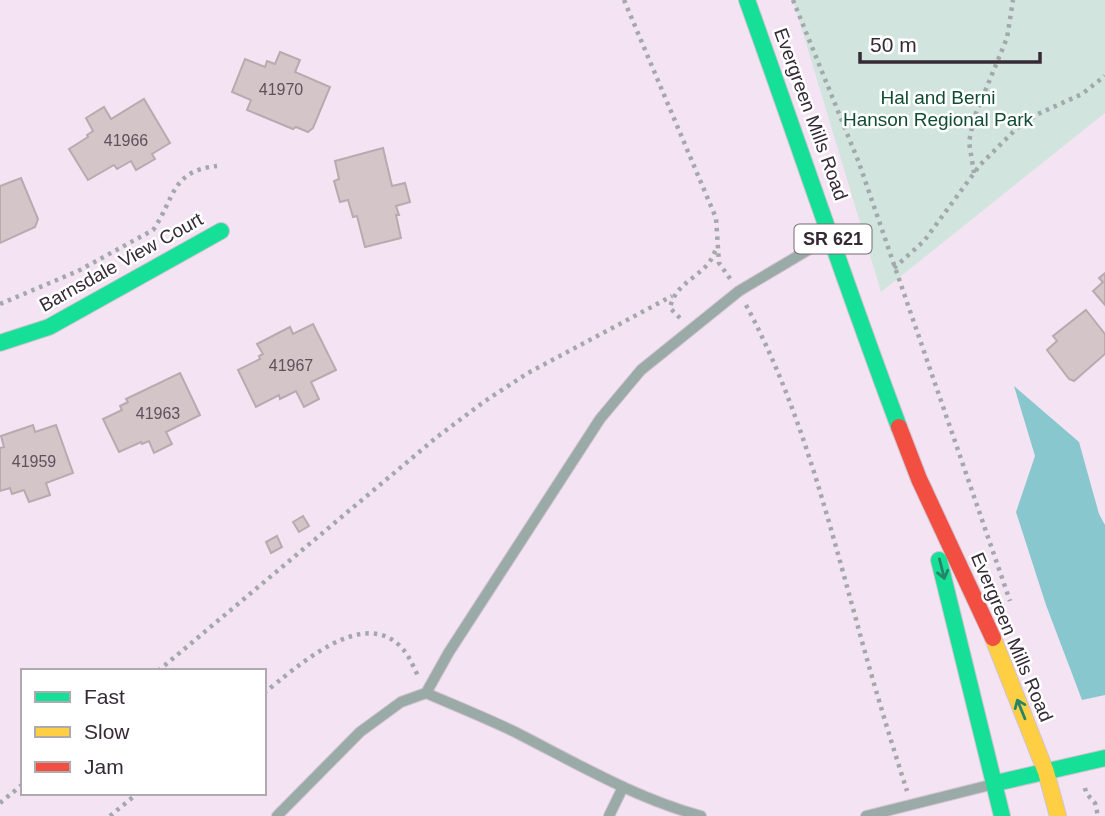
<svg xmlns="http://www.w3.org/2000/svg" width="1105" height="816" font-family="Arial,sans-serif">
  <rect width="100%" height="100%" fill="#f4e3f3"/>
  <path fill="#d1e5de" d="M 793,0 L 1105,0 L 1105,113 L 881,292 Z"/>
  <path fill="#88c7ce" d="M 1014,386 L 1079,442 L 1099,514 L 1105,525 L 1105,695 L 1082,700 L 1046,605 L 1016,512 L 1035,456 Z"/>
  <g fill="#d4c5c9" stroke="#b8aaae" stroke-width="2">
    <path d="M 280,52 L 300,60 L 295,72 L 330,87 L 313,128 L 308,132 L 296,127 L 293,129 L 247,110 L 251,100 L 232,92 L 245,59 L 265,67 L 267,61 L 275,64 Z"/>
    <path d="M 144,99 L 170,143 L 152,154 L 155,159 L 136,170 L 131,161 L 117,169 L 114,165 L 88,180 L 69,149 L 88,137 L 87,135 L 93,131 L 86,118 L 104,107 L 111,119 Z"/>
    <path d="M 383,148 L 392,186 L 405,183 L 410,202 L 396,206 L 399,215 L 396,215 L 401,238 L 365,247 L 357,216 L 353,217 L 348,200 L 340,202 L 334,181 L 339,179 L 335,161 Z"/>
    <path d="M 21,178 L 38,219 L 35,227 L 0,243 L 0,186 Z"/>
    <path d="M 1105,273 L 1105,305 L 1093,291 L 1103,282 L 1099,278 Z"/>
    <path d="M 1086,310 L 1105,334 L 1105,354 L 1074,381 L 1069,379 L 1047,350 L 1057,341 L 1053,336 Z"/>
    <path d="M 313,324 L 336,370 L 311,382 L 319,399 L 304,407 L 296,391 L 280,399 L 279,395 L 256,407 L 238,370 L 260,359 L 259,356 L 263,354 L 257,344 L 290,327 L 293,334 Z"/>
    <path d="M 180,373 L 200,415 L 166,432 L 172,444 L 154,453 L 149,441 L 142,444 L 141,442 L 119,452 L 103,419 L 122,410 L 120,406 L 128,402 L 126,399 Z"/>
    <path d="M 33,425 L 35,432 L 56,425 L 73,473 L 46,483 L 50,495 L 29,502 L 24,490 L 12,494 L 10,488 L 0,491 L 0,448 L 4,447 L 1,436 Z"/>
    <path d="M 303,516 L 309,526 L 299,532 L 293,522 Z"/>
    <path d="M 277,536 L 282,547 L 271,553 L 266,542 Z"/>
  </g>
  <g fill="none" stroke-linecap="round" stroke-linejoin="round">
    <g stroke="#d0c3cf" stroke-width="12">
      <g id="lane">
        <path d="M 426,693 C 456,706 486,718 515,732 C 576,763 635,798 701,816"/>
        <path d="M 277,816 L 360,732 L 401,702 L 426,693 L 449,652 L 600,419 L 641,370 L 739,291 L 808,250 L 827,242"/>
        <path d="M 609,816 L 623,787"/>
        <path d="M 866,816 L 990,785"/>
      </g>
    </g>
    <g stroke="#d0c3cf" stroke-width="18">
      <g id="fast">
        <path d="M 747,0 C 798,142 846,286 899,427"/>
        <path d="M 0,343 L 49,327 L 221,231"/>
        <path d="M 939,560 L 1002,816"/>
        <path d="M 996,783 L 1105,758"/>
      </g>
    </g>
    <g stroke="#d0c3cf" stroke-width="18">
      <path id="slow" d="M 993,638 L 1046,772 L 1058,816"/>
    </g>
    <g stroke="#d0c3cf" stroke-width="18">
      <path id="jam" d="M 899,427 L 919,479 L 993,638"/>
    </g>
    <g stroke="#a3a8ab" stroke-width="4.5" stroke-dasharray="3.5 5" stroke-linecap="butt">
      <path d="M 624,0 L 716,218 L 719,263 L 731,280"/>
      <path d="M 793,0 L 859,163 L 1010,601"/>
      <path d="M 974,173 L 969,142 L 974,118 L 1007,38 L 1013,0"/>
      <path d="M 894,268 L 924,241 L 980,165 L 1016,129 L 1038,114 L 1082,94 L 1105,76"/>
      <path d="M 0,304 L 78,271 L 153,230 C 175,199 170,171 217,166"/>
      <path d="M 746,305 C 798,402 825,507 854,612 C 870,672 888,732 907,791"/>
      <path d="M 680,318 L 670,308 C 675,285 694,280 708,264 C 712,259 714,253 717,248"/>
      <path d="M 158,671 L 437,437 L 485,401 L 528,373 L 672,296"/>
      <path d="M 264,693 C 296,668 362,606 401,647 C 409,655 413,666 418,676"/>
      <path d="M 1085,788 L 1086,793 L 1095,803 L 1098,816"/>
      <path d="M 0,803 L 23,784"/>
      <path d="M 110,816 L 138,793"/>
    </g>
    <use href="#lane" stroke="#9aaaa6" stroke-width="10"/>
    <use href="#fast" stroke="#16e098" stroke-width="16"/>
    <use href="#slow" stroke="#ffcf43" stroke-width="16"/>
    <use href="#jam" stroke="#f24e42" stroke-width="16"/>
  </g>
  <defs><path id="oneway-shaft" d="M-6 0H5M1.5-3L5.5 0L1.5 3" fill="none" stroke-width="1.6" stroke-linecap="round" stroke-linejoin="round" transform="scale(1.75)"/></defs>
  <g stroke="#268566">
    <use href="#oneway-shaft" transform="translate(942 569) rotate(76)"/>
    <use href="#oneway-shaft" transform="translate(1021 709) rotate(-112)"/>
  </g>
  <g text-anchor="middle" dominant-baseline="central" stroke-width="5" stroke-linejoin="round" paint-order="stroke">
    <g font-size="16" fill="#5d515a">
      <text x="281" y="89">41970</text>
      <text x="126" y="140">41966</text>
      <text x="291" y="365">41967</text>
      <text x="158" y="413">41963</text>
      <text x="34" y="461">41959</text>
    </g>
    <rect fill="#fff" stroke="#726a72" stroke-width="2" x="794.5" y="224.5" width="77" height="29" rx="5"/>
    <g font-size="18" font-weight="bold" fill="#352a35">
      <text x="833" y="239">SR 621</text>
    </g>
    <g font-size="19" fill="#114c34" stroke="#fff">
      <text x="938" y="97">Hal and Berni<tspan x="938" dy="22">Hanson Regional Park</tspan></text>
    </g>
    <g font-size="19" fill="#352a35" stroke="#fff">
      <text transform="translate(811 114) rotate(70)">Evergreen Mills Road</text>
      <text transform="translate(121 262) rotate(-29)">Barnsdale View Court</text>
      <text transform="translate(1012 637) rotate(67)">Evergreen Mills Road</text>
    </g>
  </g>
  <rect x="21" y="669" width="245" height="126" fill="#ffffff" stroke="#aeaaae" stroke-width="2"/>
  <rect x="35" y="692" width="35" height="10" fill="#16e098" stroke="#aeaaae" stroke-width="2"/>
  <text x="84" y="704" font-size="21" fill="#352a35">Fast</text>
  <rect x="35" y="727" width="35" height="10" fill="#ffcf43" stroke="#aeaaae" stroke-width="2"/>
  <text x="84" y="739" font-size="21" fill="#352a35">Slow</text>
  <rect x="35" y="762" width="35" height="10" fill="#f24e42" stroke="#aeaaae" stroke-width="2"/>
  <text x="84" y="774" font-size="21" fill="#352a35">Jam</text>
  <path d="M860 52v10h180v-10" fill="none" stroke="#352a35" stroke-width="3.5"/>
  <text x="870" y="52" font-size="21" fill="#352a35" stroke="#ffffff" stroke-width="5" paint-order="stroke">50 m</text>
</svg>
